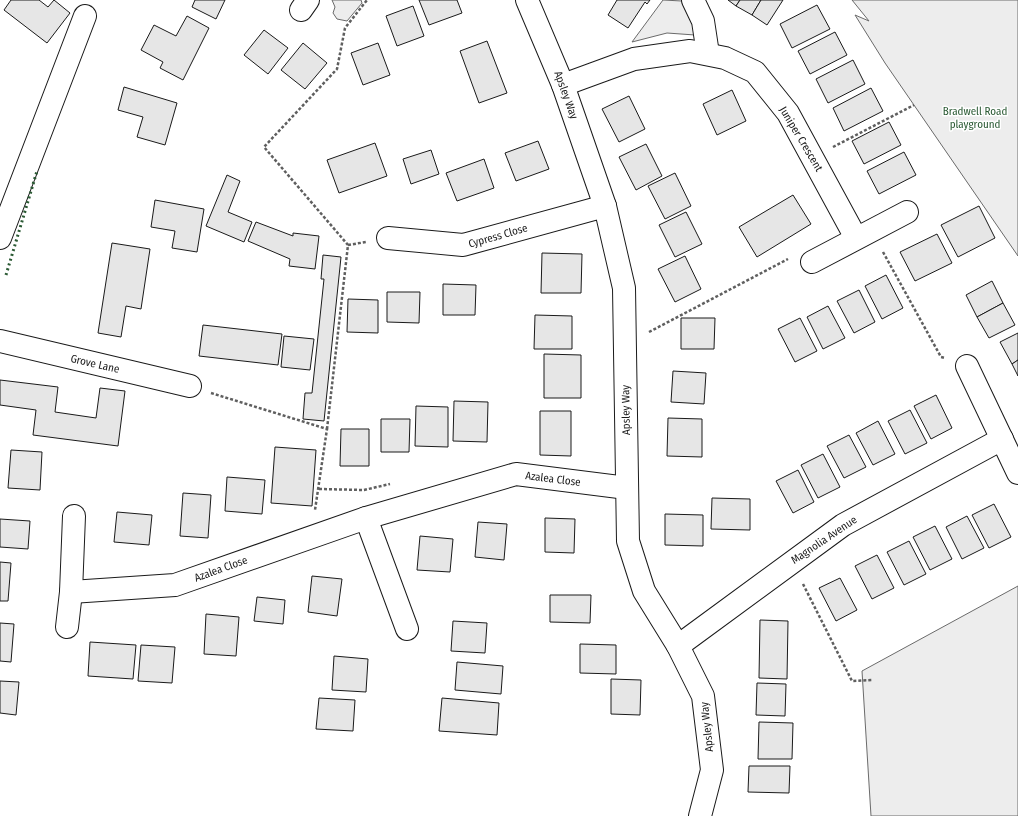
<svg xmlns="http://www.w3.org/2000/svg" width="1018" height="816" font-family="'Fira Sans Condensed',sans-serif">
  <rect width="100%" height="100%" fill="#fff"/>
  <g fill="#ededed" stroke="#6a6a6a">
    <path d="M 332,0 L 361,0 L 362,3 L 347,21 L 337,19 L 333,13 L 335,7 Z"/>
    <path d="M 663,0 L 682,1 L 690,14 L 695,35 L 667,33 L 632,42 Z"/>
    <path d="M 852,0 L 1018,0 L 1018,256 L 885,63 L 855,15 L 869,21 Z"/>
    <path d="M 1018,586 L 1018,816 L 871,816 L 862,671 Z"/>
  </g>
  <g fill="#e6e6e6" stroke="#1a1a1a">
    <path d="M 11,0 L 39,0 L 48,7 L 54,0 L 70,13 L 47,43 L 4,10 Z"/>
    <path d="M 195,0 L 225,0 L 216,19 L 192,7 Z"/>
    <path d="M 419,0 L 457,0 L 462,13 L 429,25 Z"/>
    <path d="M 617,0 L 650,0 L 647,4 L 645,2 L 628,28 L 608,15 Z"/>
    <path d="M 728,0 L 740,0 L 736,6 Z"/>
    <path d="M 740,0 L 761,0 L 752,15 L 736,6 Z"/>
    <path d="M 761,0 L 783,0 L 767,25 L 752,15 Z"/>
    <path d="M 817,5 L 830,29 L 792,48 L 780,24 Z"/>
    <path d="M 413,6 L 424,36 L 397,46 L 386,16 Z"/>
    <path d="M 187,16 L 209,28 L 183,80 L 160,68 L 163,62 L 141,50 L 154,25 L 176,36 Z"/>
    <path d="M 264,30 L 288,48 L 268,74 L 244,55 Z"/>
    <path d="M 835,32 L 847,55 L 810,74 L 798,51 Z"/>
    <path d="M 487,41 L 507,93 L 479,103 L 460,51 Z"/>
    <path d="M 303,43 L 327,63 L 305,89 L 281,70 Z"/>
    <path d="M 378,43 L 390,75 L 363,85 L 351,53 Z"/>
    <path d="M 853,60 L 865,84 L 828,103 L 816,79 Z"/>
    <path d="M 124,87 L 177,103 L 165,145 L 137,137 L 143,117 L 118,110 Z"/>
    <path d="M 871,88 L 883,111 L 844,131 L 833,108 Z"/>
    <path d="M 732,90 L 746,121 L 717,135 L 703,104 Z"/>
    <path d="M 629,96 L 645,129 L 619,142 L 602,109 Z"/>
    <path d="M 889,122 L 901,145 L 864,164 L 852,141 Z"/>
    <path d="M 538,141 L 549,169 L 516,181 L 505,153 Z"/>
    <path d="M 375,143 L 387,176 L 339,193 L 327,160 Z"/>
    <path d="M 646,144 L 662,176 L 636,190 L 619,157 Z"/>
    <path d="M 431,150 L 439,174 L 411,184 L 403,159 Z"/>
    <path d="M 904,152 L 916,175 L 879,194 L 867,171 Z"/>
    <path d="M 484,159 L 494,188 L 457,201 L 446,173 Z"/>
    <path d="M 675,173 L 691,206 L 665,219 L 648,186 Z"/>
    <path d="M 227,175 L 240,181 L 228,212 L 252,222 L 244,242 L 206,226 Z"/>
    <path d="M 793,195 L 811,224 L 757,257 L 739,227 Z"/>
    <path d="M 155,200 L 204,209 L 197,252 L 172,248 L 175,231 L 151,227 Z"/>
    <path d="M 979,206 L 995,238 L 958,257 L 941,225 Z"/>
    <path d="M 686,212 L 702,244 L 675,257 L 659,225 Z"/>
    <path d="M 256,222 L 293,236 L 293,233 L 319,236 L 315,269 L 289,266 L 290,259 L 248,241 Z"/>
    <path d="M 937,234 L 952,263 L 915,281 L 900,252 Z"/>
    <path d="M 112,243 L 150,249 L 141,309 L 126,306 L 121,337 L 98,333 Z"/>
    <path d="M 542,253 L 582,254 L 581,293 L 541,293 Z"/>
    <path d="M 323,255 L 341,257 L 324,421 L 303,419 L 305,393 L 312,393 L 324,279 L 321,279 Z"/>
    <path d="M 685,256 L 701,289 L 675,302 L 658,269 Z"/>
    <path d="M 886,275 L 903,308 L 882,319 L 865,286 Z"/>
    <path d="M 992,281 L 1003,303 L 977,317 L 966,295 Z"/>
    <path d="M 443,284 L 476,285 L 475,315 L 443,315 Z"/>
    <path d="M 859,290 L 875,322 L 854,333 L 837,301 Z"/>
    <path d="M 387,292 L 420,292 L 419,323 L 387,322 Z"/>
    <path d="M 348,299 L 378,300 L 378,333 L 347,332 Z"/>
    <path d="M 1003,303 L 1015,325 L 989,338 L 977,317 Z"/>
    <path d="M 828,306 L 845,338 L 823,349 L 807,317 Z"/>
    <path d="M 535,315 L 572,316 L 572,349 L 534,349 Z"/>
    <path d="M 681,318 L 715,318 L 714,349 L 681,349 Z"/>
    <path d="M 800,318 L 817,351 L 795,362 L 778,329 Z"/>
    <path d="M 203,325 L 282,334 L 278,365 L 199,356 Z"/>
    <path d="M 1018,333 L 1018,360 L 1012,364 L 1000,342 Z"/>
    <path d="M 284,336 L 314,339 L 310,370 L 281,367 Z"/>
    <path d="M 544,354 L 581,355 L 581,398 L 544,398 Z"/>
    <path d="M 1018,360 L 1018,376 L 1012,364 Z"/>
    <path d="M 673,371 L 706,373 L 704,404 L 671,402 Z"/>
    <path d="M 0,380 L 58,387 L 55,412 L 96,418 L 100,388 L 125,391 L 118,446 L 33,435 L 36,410 L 0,405 Z"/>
    <path d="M 936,395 L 952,428 L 931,439 L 914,406 Z"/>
    <path d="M 454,401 L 488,402 L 487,442 L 453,441 Z"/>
    <path d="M 416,406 L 448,407 L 448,447 L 415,446 Z"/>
    <path d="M 910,410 L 927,443 L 905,454 L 888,421 Z"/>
    <path d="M 540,411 L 571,411 L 571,456 L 540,455 Z"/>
    <path d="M 668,418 L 702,419 L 702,457 L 667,456 Z"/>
    <path d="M 381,419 L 410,419 L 409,452 L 381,452 Z"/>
    <path d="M 878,421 L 895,454 L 873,465 L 856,433 Z"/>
    <path d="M 341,429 L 369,429 L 369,466 L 340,466 Z"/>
    <path d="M 849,435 L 866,467 L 844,478 L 827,446 Z"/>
    <path d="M 275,447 L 316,450 L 312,506 L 271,503 Z"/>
    <path d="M 11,450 L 42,452 L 40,490 L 8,488 Z"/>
    <path d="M 823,454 L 840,487 L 818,498 L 801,465 Z"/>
    <path d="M 798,470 L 814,502 L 793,513 L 776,481 Z"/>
    <path d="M 227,477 L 265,480 L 262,514 L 225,511 Z"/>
    <path d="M 183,493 L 211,495 L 208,538 L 180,536 Z"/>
    <path d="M 712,498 L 750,499 L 750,530 L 711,529 Z"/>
    <path d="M 994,504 L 1011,537 L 989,548 L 972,515 Z"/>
    <path d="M 117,512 L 152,515 L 149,545 L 114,542 Z"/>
    <path d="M 665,514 L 703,515 L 703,546 L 665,545 Z"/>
    <path d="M 967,516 L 984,548 L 962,559 L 946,527 Z"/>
    <path d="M 545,518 L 575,519 L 574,553 L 545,552 Z"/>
    <path d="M 0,519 L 30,521 L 28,549 L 0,547 Z"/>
    <path d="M 478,522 L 507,524 L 504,560 L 475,557 Z"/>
    <path d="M 935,526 L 952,559 L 930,570 L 913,537 Z"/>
    <path d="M 420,536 L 453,539 L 450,572 L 417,570 Z"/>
    <path d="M 909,541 L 926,574 L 904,585 L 887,552 Z"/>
    <path d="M 877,555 L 894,588 L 872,599 L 855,566 Z"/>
    <path d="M 0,562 L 11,563 L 8,601 L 0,601 Z"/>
    <path d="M 312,576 L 342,579 L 337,616 L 308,612 Z"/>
    <path d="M 840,578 L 857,610 L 836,621 L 819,588 Z"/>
    <path d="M 550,595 L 591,595 L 590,623 L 550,622 Z"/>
    <path d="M 257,597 L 285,600 L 283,624 L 254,621 Z"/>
    <path d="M 206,614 L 239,617 L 236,656 L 204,654 Z"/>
    <path d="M 760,620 L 788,621 L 787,679 L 759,678 Z"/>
    <path d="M 453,621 L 487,623 L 485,653 L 451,651 Z"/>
    <path d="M 0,623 L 14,624 L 11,662 L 0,661 Z"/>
    <path d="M 90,642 L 136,645 L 133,679 L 88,676 Z"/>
    <path d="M 580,644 L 616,645 L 616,674 L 580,673 Z"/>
    <path d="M 141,645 L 175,647 L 172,683 L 138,681 Z"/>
    <path d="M 334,656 L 368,659 L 366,692 L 332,690 Z"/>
    <path d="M 457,662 L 503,666 L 501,694 L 455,690 Z"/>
    <path d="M 611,679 L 641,680 L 640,715 L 611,714 Z"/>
    <path d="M 0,681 L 19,682 L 16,715 L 0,713 Z"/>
    <path d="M 757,683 L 786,684 L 785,716 L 756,715 Z"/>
    <path d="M 319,698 L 355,700 L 353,731 L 316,729 Z"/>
    <path d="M 442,698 L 499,703 L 497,735 L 439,731 Z"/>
    <path d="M 759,722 L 793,723 L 792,759 L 758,759 Z"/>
    <path d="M 749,766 L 790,766 L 789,793 L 748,792 Z"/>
  </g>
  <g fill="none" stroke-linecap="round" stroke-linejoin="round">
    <g stroke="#1a1a1a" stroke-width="24">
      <g id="minor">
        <path d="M 527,0 L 563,85 L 605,206 L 624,288 L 628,541 L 644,591 L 678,646 L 703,696 L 712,770 L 700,816"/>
        <path d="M 693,0 L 703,21 L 708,54"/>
        <path d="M 301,10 L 308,0"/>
        <path d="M 563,85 L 634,59 L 690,51 L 725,58 L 755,72 L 788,113 L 856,238"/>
        <path d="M 0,238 L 85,16"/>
        <path d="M 388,238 L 463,245 L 605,206"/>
        <path d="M 812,262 L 907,212"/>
        <path d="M 0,341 L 190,386"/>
        <path d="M 967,366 L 1018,473"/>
        <path d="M 366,518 L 407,629"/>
        <path d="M 71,592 L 175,585 L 366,518 L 516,474 L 627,488"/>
        <path d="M 67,627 L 71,592 L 74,516"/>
        <path d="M 678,646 L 843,525 L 1002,439"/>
      </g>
    </g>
    <g stroke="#5f5f5f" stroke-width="2.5" stroke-dasharray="3 2" stroke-linecap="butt">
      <path d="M 833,147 L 914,105"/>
      <path d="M 348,245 L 366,242"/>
      <path d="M 883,252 L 941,357 L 945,358"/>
      <path d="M 649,332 L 788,259"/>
      <path d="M 211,393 L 327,429 L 315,510"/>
      <path d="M 327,429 L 348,245 L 264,147 L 337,69 L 345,28 L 367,0"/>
      <path d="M 319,489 L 364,490 L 390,484"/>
      <path d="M 803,584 L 852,681 L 872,680"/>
    </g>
    <use href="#minor" stroke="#fff" stroke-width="22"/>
    <path stroke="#2b5a34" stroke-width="3" stroke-dasharray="2 3" stroke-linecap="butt" d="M 6,275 L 37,171"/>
  </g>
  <g text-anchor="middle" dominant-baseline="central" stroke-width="3" stroke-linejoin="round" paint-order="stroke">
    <g font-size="11" fill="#1a1a1a" stroke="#fff">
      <text transform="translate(566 95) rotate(70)">Apsley Way</text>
      <text transform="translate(801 139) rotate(59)">Juniper Crescent</text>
      <text transform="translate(498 236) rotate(-16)">Cypress Close</text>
      <text transform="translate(95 364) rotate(13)">Grove Lane</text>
      <text transform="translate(626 410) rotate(-91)">Apsley Way</text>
      <text transform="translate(553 479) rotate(7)">Azalea Close</text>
      <text transform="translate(824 540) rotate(-34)">Magnolia Avenue</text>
      <text transform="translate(221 569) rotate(-20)">Azalea Close</text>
      <text transform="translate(707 727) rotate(-96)">Apsley Way</text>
    </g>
    <g font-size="11" fill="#2b5a34" stroke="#fff">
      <text x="975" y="111">Bradwell Road<tspan x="975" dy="13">playground</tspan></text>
    </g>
  </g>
</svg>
